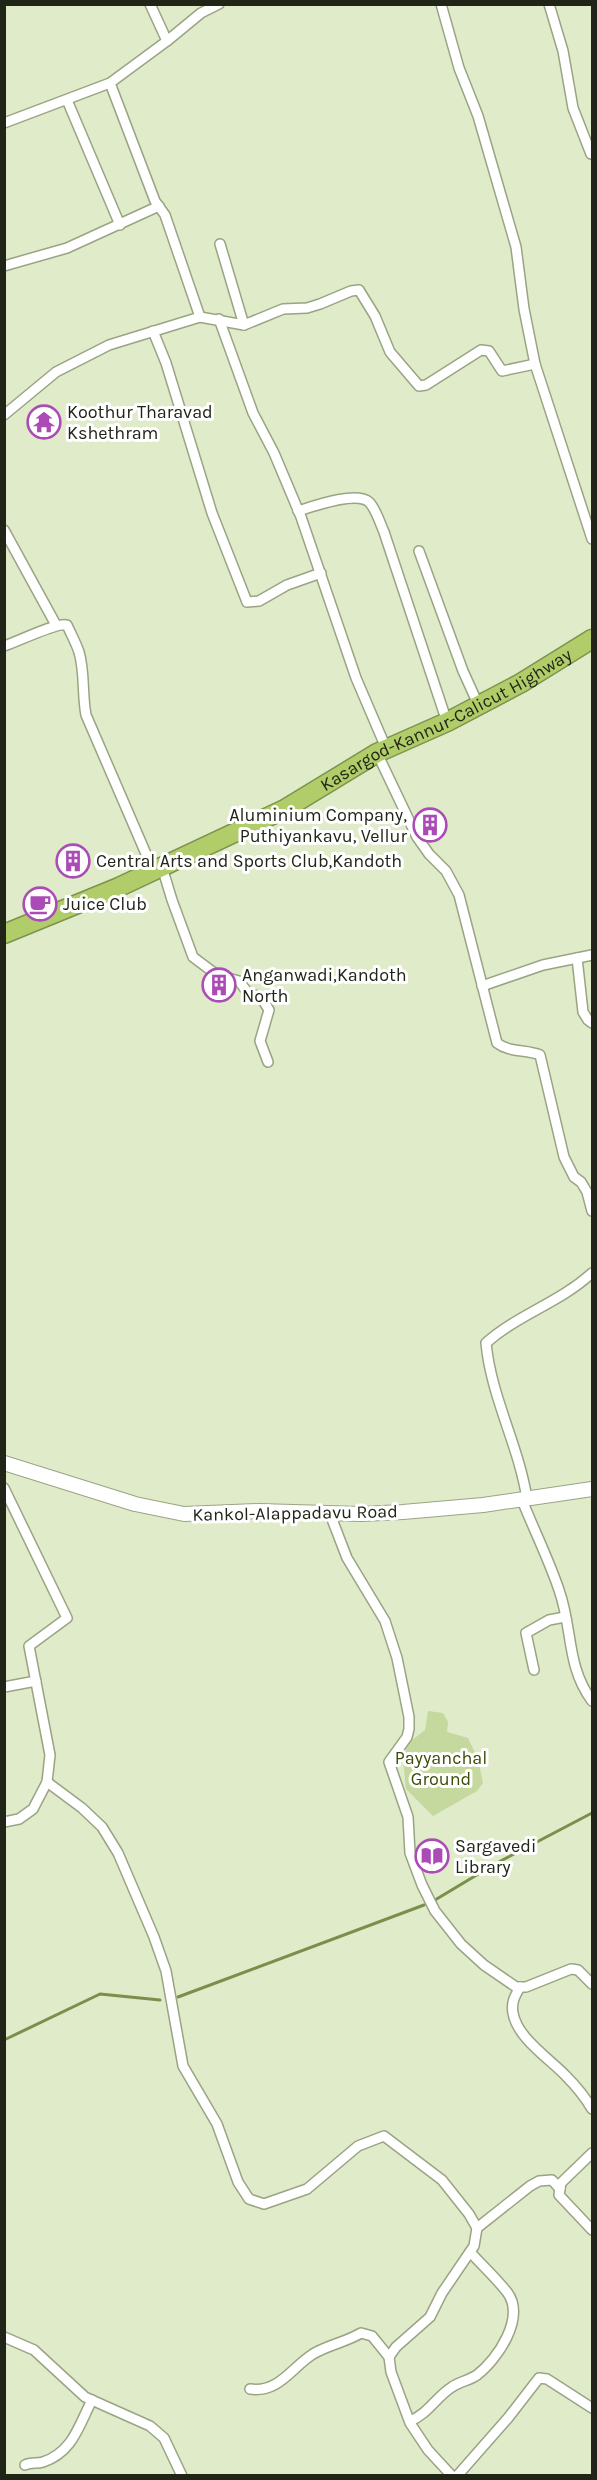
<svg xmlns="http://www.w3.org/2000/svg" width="597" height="2480" font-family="Karla,sans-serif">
  <rect width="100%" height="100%" fill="#dfebc9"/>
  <path fill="#c5d89d" d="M 428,1711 L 443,1713 L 448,1722 L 447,1732 L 468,1738 L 478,1759 L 483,1783 L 477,1791 L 433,1816 L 406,1789 L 403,1759 L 407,1744 L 425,1730 Z"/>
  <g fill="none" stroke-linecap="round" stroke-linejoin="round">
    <g stroke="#7b8f4c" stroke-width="3">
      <path d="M 435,1900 L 495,1864 L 592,1813"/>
      <path d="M 178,1997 L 424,1905"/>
      <path d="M 4,2040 L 100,1994 L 160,2000"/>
    </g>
    <g stroke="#99a484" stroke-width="12">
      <g id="street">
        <path d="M 150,4 L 167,41"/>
        <path d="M 441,4 L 459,68 L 478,116 L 516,247 L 524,309 L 535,364 L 592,539"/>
        <path d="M 549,4 L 563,51 L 573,108 L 591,154 L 592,153"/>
        <path d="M 67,100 L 120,225"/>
        <path d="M 4,123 L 110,83"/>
        <path d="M 220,244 L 244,325"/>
        <path d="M 4,266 L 67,248 L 159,206"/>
        <path d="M 200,317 L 244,325 L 283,309 L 307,308 L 320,304 L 351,291 L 359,290 L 375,316 L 390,352 L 419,386 L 426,385 L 481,350 L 489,351 L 502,371 L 535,364"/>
        <path d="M 219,319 L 253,413 L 274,453 L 301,517 L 356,678 L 386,748"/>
        <path d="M 153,331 L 166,363 L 212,513 L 247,602 L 259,601 L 287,585 L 321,573"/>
        <path d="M 4,415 L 56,372 L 109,345 L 200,317 L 165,215 L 155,201 L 110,83 L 167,41 L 201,13 L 219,4"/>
        <path d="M 298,511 C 314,506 356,491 369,502 C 376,509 380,523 384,532 L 447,722"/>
        <path d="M 4,530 L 56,625"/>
        <path d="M 419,551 L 463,671 L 478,704"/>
        <path d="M 4,646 C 17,642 57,622 67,625 C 71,634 76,643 79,652 C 85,672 82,695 86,715 L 153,870"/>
        <path d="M 377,753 L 417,837 L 429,854 L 446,871 L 459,895 L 497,1043 C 510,1053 526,1049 540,1055 L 564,1157 L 574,1177 L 581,1182 L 587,1192 L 592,1211"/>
        <path d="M 162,867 L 172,900 L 193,957 L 217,975 L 239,981 L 248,993 L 261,997 L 269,1010 L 260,1041 L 268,1062"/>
        <path d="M 577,958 L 583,1012 L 588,1020 L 592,1023"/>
        <path d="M 482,986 L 543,965 L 592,955"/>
        <path d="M 4,1488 L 67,1618 L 29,1646 L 50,1755 L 47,1782 L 33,1809 L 19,1819 L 4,1822"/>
        <path d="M 527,1499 C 519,1446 491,1397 486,1343 C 519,1314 559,1303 592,1273"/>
        <path d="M 522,1500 C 534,1530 549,1560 559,1590 C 573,1629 566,1666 592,1701"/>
        <path d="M 330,1514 L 347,1558 L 385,1621 L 397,1658 L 409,1717 L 409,1729 L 407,1737 L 389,1762 L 408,1817 L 410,1853 L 422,1885 L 435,1911 L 461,1944 L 484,1965 L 516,1987 L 526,1987 L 571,1969 L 578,1970 L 592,1984"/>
        <path d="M 534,1670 L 526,1633 L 549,1620 L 565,1617"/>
        <path d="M 4,1687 L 36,1681"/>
        <path d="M 47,1782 L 82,1808 L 102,1827 L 118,1853 L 154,1937 L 166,1971 L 183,2066 L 217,2124 L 238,2182 L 249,2199 L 264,2204 L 307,2189 L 358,2146 L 384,2136 L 442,2180 L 469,2214 L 477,2228 L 474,2246 L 442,2293 L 430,2317 L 396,2347 L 389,2357 L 391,2372 L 410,2423 L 428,2450 L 452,2476"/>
        <path d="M 520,1987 C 515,1996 511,2002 513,2013 C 517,2038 550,2059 566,2076 C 576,2086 585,2097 592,2109"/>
        <path d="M 592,2153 L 561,2183 L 559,2195 L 592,2230"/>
        <path d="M 477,2228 L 530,2186 L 539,2181 L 552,2180 L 560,2189"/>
        <path d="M 4,2337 L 34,2350 L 85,2397 L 150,2426 L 164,2438 L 182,2476"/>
        <path d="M 250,2389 C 279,2393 291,2368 313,2354 C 328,2345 346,2342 361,2333 L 372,2336 L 389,2357"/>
        <path d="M 410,2421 C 428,2414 436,2397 452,2387 C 459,2382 470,2380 477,2375 C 498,2359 526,2317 507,2292 C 496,2278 482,2265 470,2252"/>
        <path d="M 25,2465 C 31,2462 37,2464 43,2462 C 73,2452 79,2425 92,2400"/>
        <path d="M 457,2476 L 508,2418 L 539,2378 L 547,2379 L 592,2408"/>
      </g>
    </g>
    <g stroke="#99a484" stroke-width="16">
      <path id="secondary" d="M 4,1463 L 135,1504 L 184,1514 L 259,1511 L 361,1514 L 403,1512 L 483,1505 L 592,1489"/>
    </g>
    <g stroke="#7e924d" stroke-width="21">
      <g id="highway">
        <path id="s1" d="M 4,934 L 119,887 L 285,809 L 377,753 L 447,722 L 521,683 L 592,639"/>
      </g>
    </g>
    <use href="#street" stroke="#fff" stroke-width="9"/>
    <use href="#secondary" stroke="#fff" stroke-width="14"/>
    <use href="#highway" stroke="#b0cd69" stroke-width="18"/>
  </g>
  <defs>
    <g id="temple-ring" transform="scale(1.725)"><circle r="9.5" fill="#fff" stroke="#ab4cb6" stroke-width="1.5"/><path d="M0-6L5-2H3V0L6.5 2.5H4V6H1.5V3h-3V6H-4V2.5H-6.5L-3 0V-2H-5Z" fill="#ab4cb6"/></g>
    <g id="building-ring" transform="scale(1.725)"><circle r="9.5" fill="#fff" stroke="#ab4cb6" stroke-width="1.5"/><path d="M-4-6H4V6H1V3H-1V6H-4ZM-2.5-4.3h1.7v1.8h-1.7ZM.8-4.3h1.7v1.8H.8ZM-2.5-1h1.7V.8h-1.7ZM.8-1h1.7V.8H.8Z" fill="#ab4cb6"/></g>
    <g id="cafe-ring" transform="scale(1.725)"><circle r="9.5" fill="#fff" stroke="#ab4cb6" stroke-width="1.5"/><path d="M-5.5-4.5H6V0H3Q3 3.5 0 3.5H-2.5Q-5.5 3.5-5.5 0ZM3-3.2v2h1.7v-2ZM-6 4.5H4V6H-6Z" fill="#ab4cb6"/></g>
    <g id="library-ring" transform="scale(1.725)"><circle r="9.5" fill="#fff" stroke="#ab4cb6" stroke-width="1.5"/><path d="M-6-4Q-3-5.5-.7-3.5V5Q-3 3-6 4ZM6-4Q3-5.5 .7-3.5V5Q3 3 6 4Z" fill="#ab4cb6"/></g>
  </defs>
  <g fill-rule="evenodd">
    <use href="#temple-ring" x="44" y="422"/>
    <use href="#building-ring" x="430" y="825"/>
    <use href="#building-ring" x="73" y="861"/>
    <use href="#cafe-ring" x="40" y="904"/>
    <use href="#building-ring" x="219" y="985"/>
    <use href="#library-ring" x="432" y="1856"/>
  </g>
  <g text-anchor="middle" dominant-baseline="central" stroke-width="6" stroke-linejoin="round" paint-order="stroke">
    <g font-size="18" fill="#212518" stroke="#fff" text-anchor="start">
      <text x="67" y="412">Koothur Tharavad<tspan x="67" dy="21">Kshethram</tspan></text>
      <text x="407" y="815" text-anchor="end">Aluminium Company,<tspan x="407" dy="21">Puthiyankavu, Vellur</tspan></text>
      <text x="96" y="861">Central Arts and Sports Club,Kandoth</text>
      <text x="63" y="904">Juice Club</text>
      <text x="242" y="975">Anganwadi,Kandoth<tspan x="242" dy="21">North</tspan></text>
      <text x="455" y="1846">Sargavedi<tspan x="455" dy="21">Library</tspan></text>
    </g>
    <g font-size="18" fill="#212518" stroke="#fff">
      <text stroke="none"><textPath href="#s1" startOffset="492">Kasargod-Kannur-Calicut Highway</textPath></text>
      <text transform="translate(295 1513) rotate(-1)">Kankol-Alappadavu Road</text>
    </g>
    <g font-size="18" fill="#3c4b07" stroke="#fff">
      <text x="441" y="1758">Payyanchal<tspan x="441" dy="21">Ground</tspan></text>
    </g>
  </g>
  <rect width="597" height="2480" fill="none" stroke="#212518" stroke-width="12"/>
</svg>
